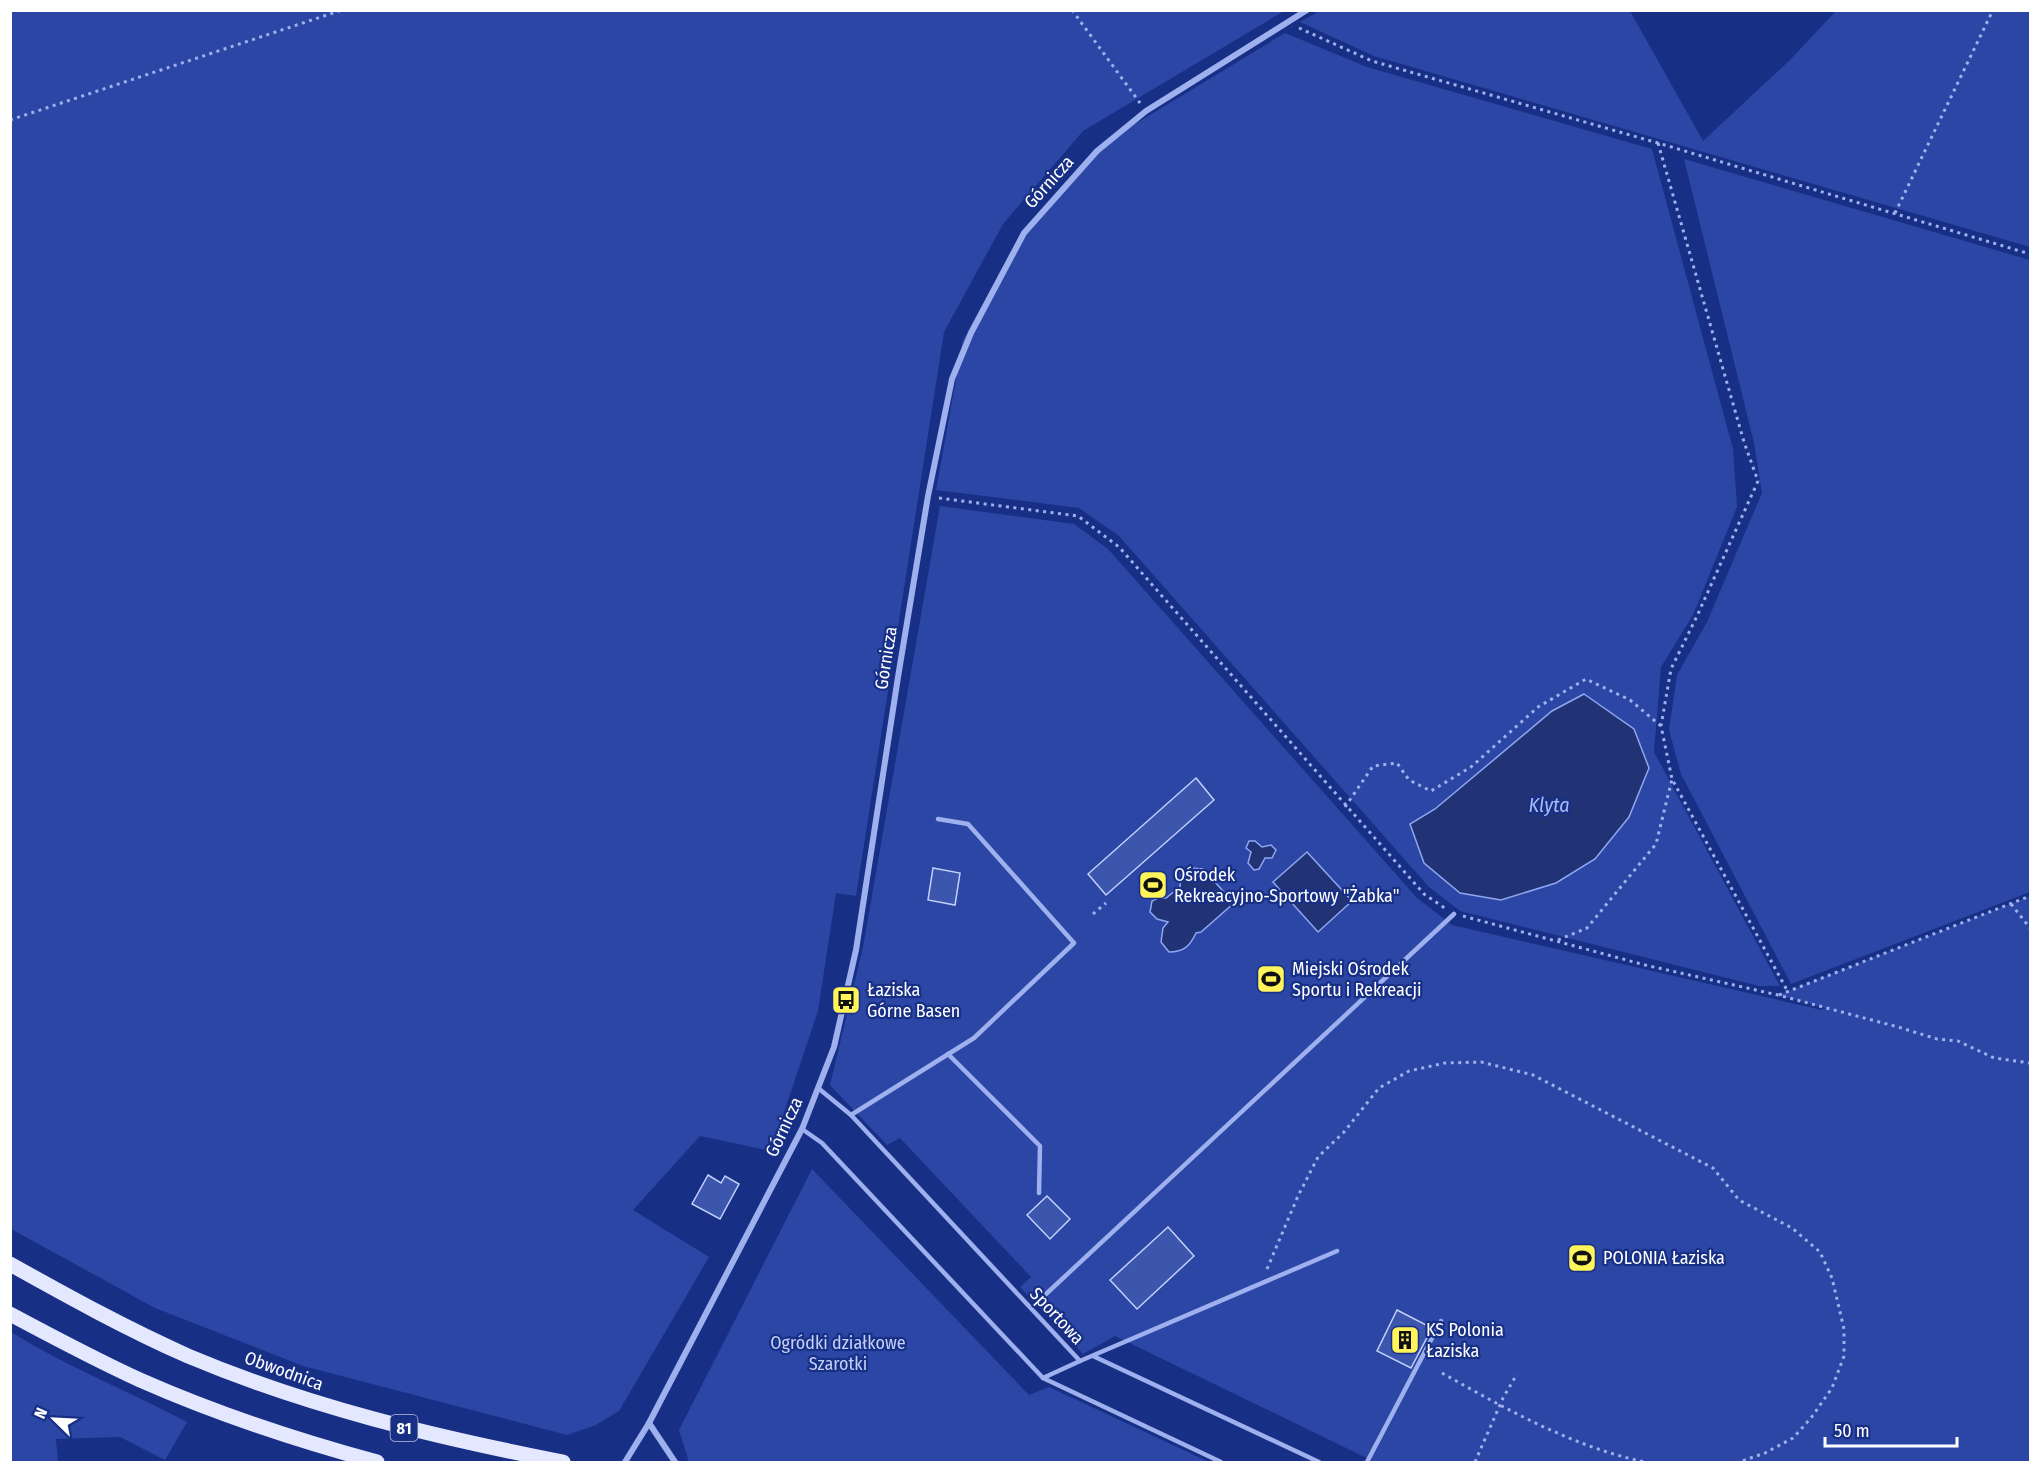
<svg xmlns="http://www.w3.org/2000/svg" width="2041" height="1473" font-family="'Fira Sans Condensed',sans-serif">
  <rect width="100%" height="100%" fill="#182f86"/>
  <g fill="#2b46a4">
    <path d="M 1321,10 L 1630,11 L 1703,141 L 1789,61 L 1836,11 L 2030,11 L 2030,247 L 1374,56 L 1300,22 Z"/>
    <path d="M 10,11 L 1284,11 L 1083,131 L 1003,224 L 944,332 L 856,896 L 836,893 L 818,1011 L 771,1151 L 700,1136 L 633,1210 L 709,1257 L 619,1411 L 596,1425 L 567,1435 L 303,1366 L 155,1308 L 11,1229 Z"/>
    <path d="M 1285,33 L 1367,67 L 1652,149 L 1733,449 L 1737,507 L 1693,615 L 1661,667 L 1654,752 L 1780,986 L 1759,986 L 1460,911 L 1429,887 L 1119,536 L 1079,508 L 936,490 L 963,340 L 1020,236 L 1097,147 Z"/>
    <path d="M 1684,159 L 2030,260 L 2030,892 L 1791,984 L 1681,774 L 1669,730 L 1677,675 L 1707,622 L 1762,493 L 1754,443 Z"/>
    <path d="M 940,506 L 1074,524 L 1108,549 L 1417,898 L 1452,925 L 1822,1010 L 1825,1008 L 1778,995 L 2030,896 L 2030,1462 L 1375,1462 L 1115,1336 L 1083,1354 L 1020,1287 L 1031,1277 L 900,1138 L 887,1145 L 830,1085 L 863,947 Z"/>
    <path d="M 812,1169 L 1029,1395 L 1049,1387 L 1209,1462 L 689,1462 L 679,1430 Z"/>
    <path d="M 11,1332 C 67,1367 129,1391 187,1422 L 165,1460 L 120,1437 L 56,1439 L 58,1462 L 11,1462 Z"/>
  </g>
  <g fill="#213374" stroke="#90a7ef" stroke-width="1.5">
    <path d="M 1584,694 L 1634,729 L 1649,768 L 1629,817 L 1595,859 L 1556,883 L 1501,900 L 1460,893 L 1424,863 L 1410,824 L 1435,809 L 1552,711 Z"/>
    <path d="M 1249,841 L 1255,841 L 1262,847 L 1271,845 L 1276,850 L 1272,858 L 1265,858 L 1259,869 L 1254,870 L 1248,863 L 1251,852 L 1246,848 Z"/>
    <path d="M 1307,852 L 1352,901 L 1318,932 L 1273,882 Z"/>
    <path d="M 1191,868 L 1203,869 L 1234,903 L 1201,932 L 1196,933 C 1190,946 1184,952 1169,952 L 1161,942 L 1163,928 L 1168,922 L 1157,919 L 1150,912 L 1152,901 L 1158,898 L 1166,898 L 1180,887 L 1181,875 Z"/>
  </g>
  <g fill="#3c55ad" stroke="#c3d0f9" stroke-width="1.5">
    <path d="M 1196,778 L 1214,800 L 1106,895 L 1088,874 Z"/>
    <path d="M 933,868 L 960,873 L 955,905 L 928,900 Z"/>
    <path d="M 708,1175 L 721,1183 L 725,1176 L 739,1184 L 720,1219 L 692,1204 Z"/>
    <path d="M 1047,1196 L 1070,1219 L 1050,1239 L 1027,1215 Z"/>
    <path d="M 1168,1227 L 1194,1256 L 1137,1309 L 1110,1280 Z"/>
    <path d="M 1397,1310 L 1432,1328 L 1411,1368 L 1377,1351 Z"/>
  </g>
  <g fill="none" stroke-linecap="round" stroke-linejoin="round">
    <g stroke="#9eb0ed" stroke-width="3" stroke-dasharray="3 4.5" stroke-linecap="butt">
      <path d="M 1072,10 L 1140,103"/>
      <path d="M 1299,28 L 1372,61 L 1658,143 L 2030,254"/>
      <path d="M 10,120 L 342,10"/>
      <path d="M 1658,143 L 1744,442 L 1758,481 L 1697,616 L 1671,669 L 1661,726 L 1672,779 L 1788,992"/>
      <path d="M 1895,213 L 1993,10"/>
      <path d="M 939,498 L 1078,516 L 1119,547 L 1424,894 L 1446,909"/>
      <path d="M 1345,807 L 1373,766 L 1397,763 L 1409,780 L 1431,791 L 1471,767 L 1538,707 L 1586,679 L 1630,700 L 1661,726"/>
      <path d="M 2011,904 L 2030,928"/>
      <path d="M 1093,914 L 1106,903"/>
      <path d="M 1463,916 L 1645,965 L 1778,995 L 1898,1027 L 1937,1039 L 1958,1041 L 1994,1058 L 2030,1063"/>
      <path d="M 1558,940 L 1587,928 L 1656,844 L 1672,779"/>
      <path d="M 1779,995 L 2030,896"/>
      <path d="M 1267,1269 L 1298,1196 L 1318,1157 L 1344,1132 L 1379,1088 L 1409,1071 L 1445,1063 L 1481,1062 L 1533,1075 L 1713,1168 L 1739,1200 L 1792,1228 L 1820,1252 L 1832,1278 L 1844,1329 L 1844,1356 L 1832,1388 L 1811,1418 L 1793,1438 L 1765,1453 L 1739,1462"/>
      <path d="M 1442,1373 C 1506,1409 1573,1447 1645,1462"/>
      <path d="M 1475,1462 L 1503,1398 L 1517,1374"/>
    </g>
    <g stroke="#9eb0ed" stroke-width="4.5">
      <path d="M 948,1054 L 1040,1146 L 1039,1193"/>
      <path d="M 851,1115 L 974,1038 L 1074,943 L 968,824 L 938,819"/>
      <path d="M 802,1129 L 822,1143 L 1043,1378 L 1080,1361 L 851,1115 L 818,1088"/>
      <path d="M 1031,1308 L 1454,914"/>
      <path d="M 1093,1356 L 1319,1462"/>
      <path d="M 1080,1361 L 1337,1251"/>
      <path d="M 1043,1378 L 1221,1462"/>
      <path d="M 1367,1462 L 1441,1321"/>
    </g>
    <g stroke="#9eb0ed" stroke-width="6">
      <path d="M 649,1423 L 675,1462"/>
      <path d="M 625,1462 L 649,1423 L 802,1129 L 834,1047 L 856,950 L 898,677 L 928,496 L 952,379 L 971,333 L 1024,233 L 1097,151 L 1146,111 L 1307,10"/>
    </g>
    <g stroke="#e4e8ff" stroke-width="15">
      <path d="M 10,1264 C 69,1297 127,1329 188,1356 C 309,1407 435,1437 563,1462"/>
      <path d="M 10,1314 C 53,1337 96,1360 140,1380 C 217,1414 296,1440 377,1462"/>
    </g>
  </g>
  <defs>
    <g id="stadium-square" transform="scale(1.5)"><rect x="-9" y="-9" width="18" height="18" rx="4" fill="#fff55a" stroke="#182f86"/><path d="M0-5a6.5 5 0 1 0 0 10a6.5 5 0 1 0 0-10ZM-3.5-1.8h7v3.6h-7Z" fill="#111"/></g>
    <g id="bus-square" transform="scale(1.5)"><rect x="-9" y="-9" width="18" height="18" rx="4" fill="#fff55a" stroke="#182f86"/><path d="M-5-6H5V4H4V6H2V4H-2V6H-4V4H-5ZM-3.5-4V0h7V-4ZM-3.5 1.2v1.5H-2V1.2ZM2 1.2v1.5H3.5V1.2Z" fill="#111"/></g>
    <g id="building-square" transform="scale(1.5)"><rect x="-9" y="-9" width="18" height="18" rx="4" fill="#fff55a" stroke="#182f86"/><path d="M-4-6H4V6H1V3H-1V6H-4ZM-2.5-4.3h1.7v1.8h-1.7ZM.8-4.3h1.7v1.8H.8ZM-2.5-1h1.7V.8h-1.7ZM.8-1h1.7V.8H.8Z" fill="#111"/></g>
  </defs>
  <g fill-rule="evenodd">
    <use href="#stadium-square" x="1153" y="885"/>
    <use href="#stadium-square" x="1271" y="979"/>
    <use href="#bus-square" x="846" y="1000"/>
    <use href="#stadium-square" x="1582" y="1258"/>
    <use href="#building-square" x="1405" y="1340"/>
  </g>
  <g text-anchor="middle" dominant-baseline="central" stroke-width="4.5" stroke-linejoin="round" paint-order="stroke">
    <rect fill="#182f86" stroke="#bac1db" stroke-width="1.5" x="390.5" y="1415" width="27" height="26" rx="4.5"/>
    <g font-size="16" font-weight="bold" fill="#fff">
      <text x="404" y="1428">81</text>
    </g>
    <g font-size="18" fill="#fff" stroke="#182f86">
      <text transform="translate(1049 182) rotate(-48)">Górnicza</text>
      <text transform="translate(886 658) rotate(-81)">Górnicza</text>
      <text transform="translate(784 1127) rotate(-65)">Górnicza</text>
      <text transform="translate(1057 1316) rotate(47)">Sportowa</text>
      <text transform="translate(284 1371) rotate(20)">Obwodnica</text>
    </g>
    <g font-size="18" fill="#fff" stroke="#182f86" text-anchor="start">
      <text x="1174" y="875">Ośrodek<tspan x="1174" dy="21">Rekreacyjno-Sportowy "Żabka"</tspan></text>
      <text x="1292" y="969">Miejski Ośrodek<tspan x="1292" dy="21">Sportu i Rekreacji</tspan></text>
      <text x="867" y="990">Łaziska<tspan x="867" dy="21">Górne Basen</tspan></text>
      <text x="1603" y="1258">POLONIA Łaziska</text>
      <text x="1426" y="1330">KS Polonia<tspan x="1426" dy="21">Łaziska</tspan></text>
    </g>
    <g font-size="18" fill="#c3d0f9" stroke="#182f86">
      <text x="838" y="1343">Ogródki działkowe<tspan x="838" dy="21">Szarotki</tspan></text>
    </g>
    <g font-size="20" font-style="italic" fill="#a9bbf4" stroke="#182f86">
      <text x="1549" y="805">Klyta</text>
    </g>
  </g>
  <rect width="2041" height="1473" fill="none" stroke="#ffffff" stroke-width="24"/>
  <g transform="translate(54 1419) rotate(294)" stroke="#182f86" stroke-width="4.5" paint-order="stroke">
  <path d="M0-4.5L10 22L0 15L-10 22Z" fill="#ffffff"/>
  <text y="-9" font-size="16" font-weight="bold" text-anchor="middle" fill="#ffffff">N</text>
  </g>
  <path d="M1825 1437v9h132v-9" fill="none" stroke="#ffffff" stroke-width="3"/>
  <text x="1834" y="1437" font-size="18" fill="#ffffff" stroke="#182f86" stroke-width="4.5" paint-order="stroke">50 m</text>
</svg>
